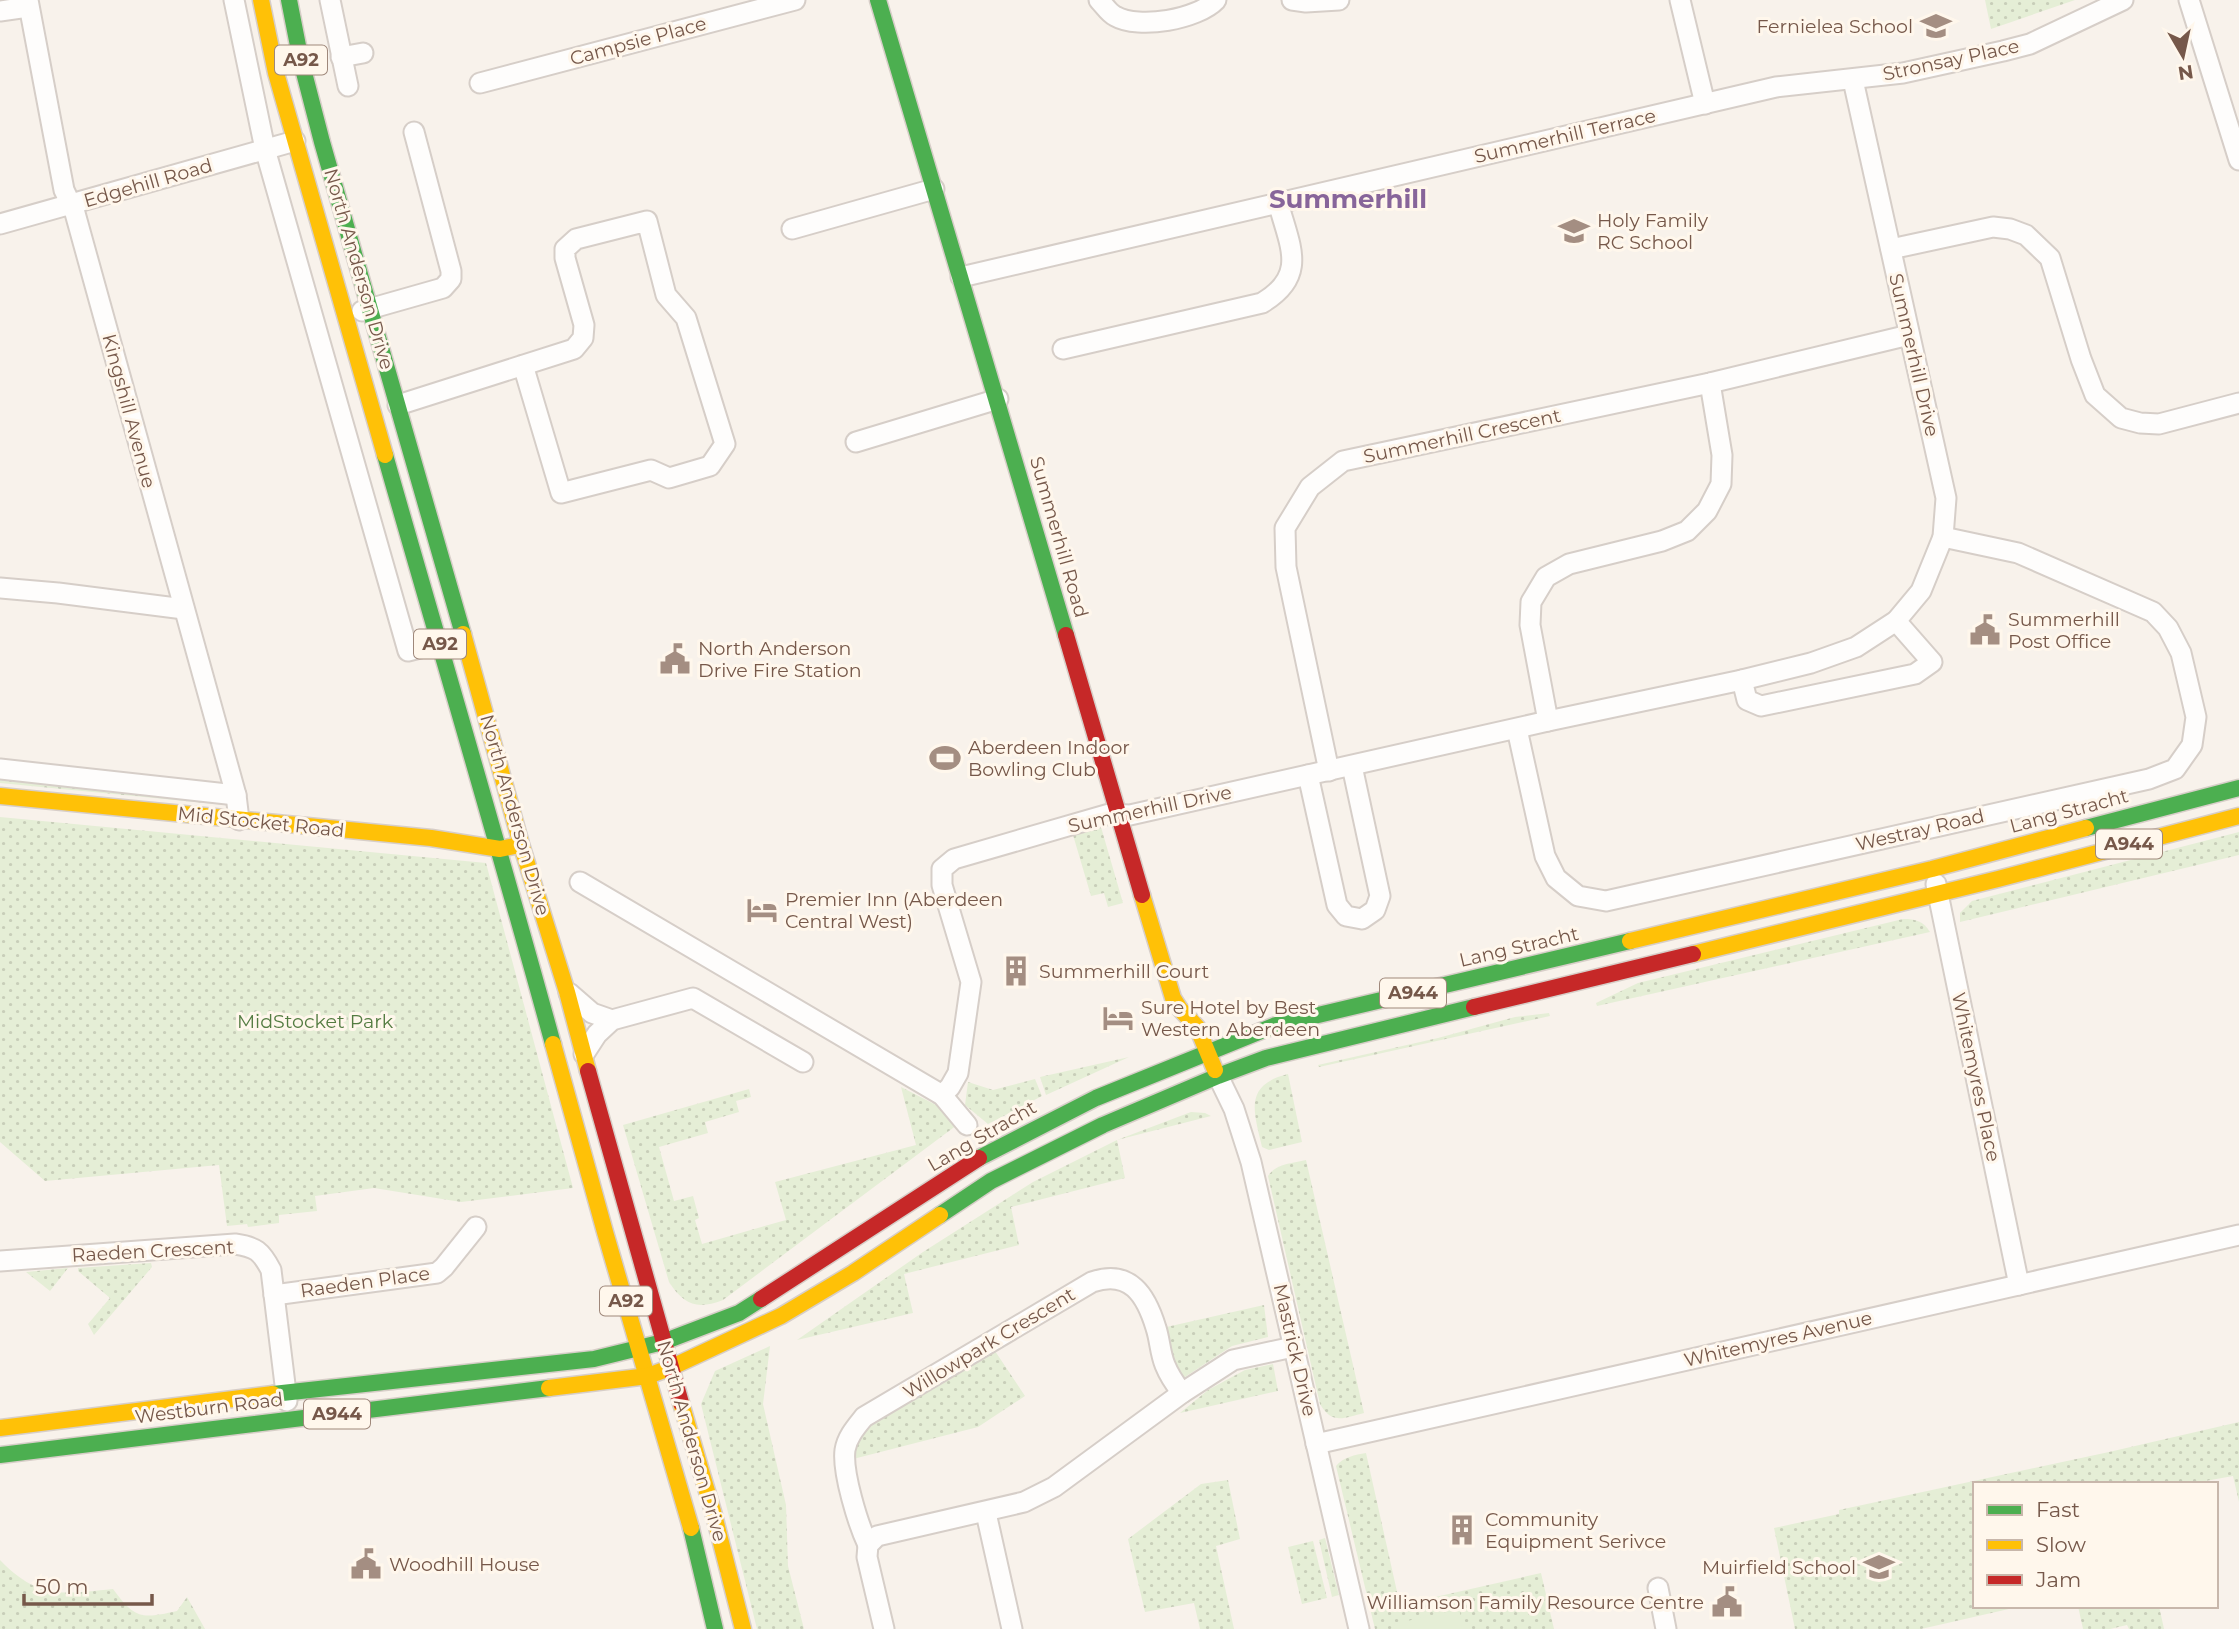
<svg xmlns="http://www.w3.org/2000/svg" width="2239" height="1629" font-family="Montserrat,sans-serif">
  <defs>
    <pattern id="grass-dots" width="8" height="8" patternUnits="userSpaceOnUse" patternTransform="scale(1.75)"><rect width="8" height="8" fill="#e5eed6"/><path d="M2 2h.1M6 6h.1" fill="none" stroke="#c8ceb9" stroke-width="1.8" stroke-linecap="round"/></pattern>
  </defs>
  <rect width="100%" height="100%" fill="#f8f2eb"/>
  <g fill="url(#grass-dots)">
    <path d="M 1985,0 L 2075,0 L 1991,29 Z"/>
    <path d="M 0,777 L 224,800 L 226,805 L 0,783 Z"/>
    <path d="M 0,817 L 486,863 L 573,1188 L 461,1202 L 374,1188 L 315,1196 L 317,1211 L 279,1215 L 279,1223 L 248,1227 L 247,1224 L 227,1226 L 219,1165 L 45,1181 L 0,1142 Z"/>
    <path d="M 1101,827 L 1123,903 L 1108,907 L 1104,893 L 1091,896 L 1073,835 Z"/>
    <path d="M 2239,832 L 2239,855 L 1960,922 L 1960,913 L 1972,901 Z"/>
    <path d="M 1903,919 C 1916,919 1923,921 1930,932 L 1597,1006 L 1596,1003 L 1638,983 Z"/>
    <path d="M 1549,1013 L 1550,1016 L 1319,1067 L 1318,1065 L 1438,1038 L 1515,1017 Z"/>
    <path d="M 1129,1057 L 1046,1095 L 1040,1077 Z"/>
    <path d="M 1288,1074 L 1302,1142 L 1269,1150 L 1262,1147 C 1254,1112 1243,1085 1288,1074 Z"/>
    <path d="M 1035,1079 L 1042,1096 L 988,1124 L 965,1105 L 968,1082 L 993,1090 Z"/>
    <path d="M 901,1087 L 940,1107 L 957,1125 L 723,1300 C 697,1310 684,1305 669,1282 L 623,1125 L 749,1089 L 751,1097 L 736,1101 L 739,1112 L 705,1122 L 708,1133 L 659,1147 L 674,1201 L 693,1196 L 699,1218 L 695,1220 L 702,1244 L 786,1220 L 775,1182 L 916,1145 Z"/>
    <path d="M 1191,1112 L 1205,1113 L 1211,1116 L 1117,1140 L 1125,1178 L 1011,1207 L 1019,1245 L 904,1274 L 913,1313 L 797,1340 L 923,1252 L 1033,1182 L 1117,1140 Z"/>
    <path d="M 1306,1160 L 1364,1413 C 1344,1418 1332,1425 1320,1404 L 1268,1176 C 1275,1164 1293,1163 1306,1160 Z"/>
    <path d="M 151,1263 L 152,1267 L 94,1335 L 88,1324 L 110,1298 L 78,1271 L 78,1268 Z"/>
    <path d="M 68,1268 L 50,1291 L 26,1272 Z"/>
    <path d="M 1264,1305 L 1268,1337 L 1232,1346 L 1182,1379 L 1178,1377 L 1162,1328 Z"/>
    <path d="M 770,1346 L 763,1404 L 786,1505 L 788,1566 L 804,1629 L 757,1629 L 701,1404 L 715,1371 Z"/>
    <path d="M 993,1348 L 1025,1396 L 978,1427 L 853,1459 L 856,1440 L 865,1426 Z"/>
    <path d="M 1273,1364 L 1278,1391 L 1180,1413 L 1208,1390 L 1245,1370 Z"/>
    <path d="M 2239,1422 L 2239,1502 L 2233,1476 L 2189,1484 L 1975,1484 L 1975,1606 L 2022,1606 L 1921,1629 L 1795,1629 L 1774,1528 L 1839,1514 L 1839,1510 L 2109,1452 Z"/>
    <path d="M 1366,1453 L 1400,1605 L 1541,1573 L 1554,1629 L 1375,1629 L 1336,1466 C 1343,1457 1355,1455 1366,1453 Z"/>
    <path d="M 1228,1480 L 1240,1539 L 1216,1546 L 1234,1629 L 1200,1629 L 1194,1603 L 1145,1612 L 1128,1539 L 1201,1484 Z"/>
    <path d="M 1325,1538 L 1339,1595 L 1332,1597 L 1319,1540 Z"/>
    <path d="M 1313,1541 L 1327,1598 L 1302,1604 L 1288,1547 Z"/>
    <path d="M 0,1560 C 39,1600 61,1594 113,1589 C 135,1619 141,1619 177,1611 L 187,1597 L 205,1629 L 0,1629 Z"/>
    <path d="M 2078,1606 L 2159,1606 L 2164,1629 L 2129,1629 L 2127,1625 L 2110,1629 L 2083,1629 Z"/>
  </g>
  <path fill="#e5eed6" d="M 1459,1609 L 1464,1629 L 1395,1629 L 1394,1624 Z"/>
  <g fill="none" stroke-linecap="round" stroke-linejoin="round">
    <g stroke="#d6cec8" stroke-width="23">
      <g id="street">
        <path d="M 28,0 L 64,190 L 75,213 L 236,795 L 239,820"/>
        <path d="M 234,0 L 265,149 L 408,651 L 439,643"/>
        <path d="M 330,0 L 348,86"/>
        <path d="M 1099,0 C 1104,5 1109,13 1115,16 C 1139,30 1198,19 1216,0"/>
        <path d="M 1292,0 L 1306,2 L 1339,0"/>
        <path d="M 1680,0 L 1705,104"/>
        <path d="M 2189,0 L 2239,160"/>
        <path d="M 0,11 L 28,7"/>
        <path d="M 341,57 L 363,53"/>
        <path d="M 480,83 L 795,0"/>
        <path d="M 0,224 L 295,141"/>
        <path d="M 792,229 L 934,189"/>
        <path d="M 1891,249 L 1993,227 L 2010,229 L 2026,235 L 2050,258 L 2081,359 L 2095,395 L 2121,418 L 2140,423 L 2159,424 L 2239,403"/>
        <path d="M 961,277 L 1776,87 L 1903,73 L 2003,51 L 2030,44 L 2123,0"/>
        <path d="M 362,311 L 443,288 L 451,279 L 451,271 L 414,132"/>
        <path d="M 1063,349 L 1262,303 C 1309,275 1289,245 1278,202"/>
        <path d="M 398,405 L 574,349 L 583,338 L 584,325 L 565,258 L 565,249 L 576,239 L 647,221 L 666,295 L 686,318 L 725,444 L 710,466 L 669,478 L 651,470 L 561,493 L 523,365"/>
        <path d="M 856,442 L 998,399"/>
        <path d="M 0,588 L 58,593 L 184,609"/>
        <path d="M 1742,680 L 1747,700 L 1761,706 L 1915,674 L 1932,662 L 1896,621"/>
        <path d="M 1548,721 L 1530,625 L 1531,602 L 1546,577 L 1569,564 L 1662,541 L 1687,531 L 1707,511 L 1721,484 L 1722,455 L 1710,383"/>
        <path d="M 1517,729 L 1545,856 L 1556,878 L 1578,896 L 1606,901 L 2149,779 L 2175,769 L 2192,745 L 2196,717 L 2181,653 L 2168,628 L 2153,612 L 2018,553 L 1943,537"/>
        <path d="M 0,769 L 236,795"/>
        <path d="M 1329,771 L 1286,567 L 1285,528 L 1310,487 L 1343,461 L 1710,383 L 1909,335"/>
        <path d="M 1308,775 L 1337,905 L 1346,916 L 1362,919 L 1375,910 L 1380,896 L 1352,766"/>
        <path d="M 580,882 L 942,1095 L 967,1125"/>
        <path d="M 1936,884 L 2019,1285"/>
        <path d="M 569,993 L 592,1013 L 612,1020"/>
        <path d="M 584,1054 L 597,1034 L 612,1020 L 693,998 L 803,1062"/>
        <path d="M 1218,1076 L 1234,1109 L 1251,1162 L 1359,1629"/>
        <path d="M 942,1095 L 950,1087 L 958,1073 L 971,982 L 942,885 L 942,869 L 954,859 L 1109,814 L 1130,815 L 1548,721 L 1742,680 L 1811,663 L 1856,647 L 1896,621 L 1921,591 L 1943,537 L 1946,498 L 1853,80"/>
        <path d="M 0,1261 L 235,1244 C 256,1247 261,1251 271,1270 L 287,1401"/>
        <path d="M 274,1295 L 437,1273 L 444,1267 L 476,1227"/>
        <path d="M 1316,1444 L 2239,1235"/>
        <path d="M 986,1513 L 1012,1629"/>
        <path d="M 868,1545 C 858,1524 842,1472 845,1450 C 847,1437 856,1427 864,1417 L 1092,1282 C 1130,1269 1146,1295 1156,1328 C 1160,1340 1160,1353 1165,1365 C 1169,1375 1175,1384 1182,1393"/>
        <path d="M 1658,1588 L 1666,1629"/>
        <path d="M 884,1629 L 867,1557 L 868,1545 L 877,1536 L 1024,1502 L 1054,1487 L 1182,1393 L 1233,1360 L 1293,1347"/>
      </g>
    </g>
    <g stroke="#d7cec8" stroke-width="19">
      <g id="fast">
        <path d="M 289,0 L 301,61 L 322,142 L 463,634"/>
        <path d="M 878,0 L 1066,635"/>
        <path d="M 385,455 C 441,651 499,847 553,1044"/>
        <path d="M 2086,828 L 2239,788"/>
        <path d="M 979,1158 L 1096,1098 L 1276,1025 L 1630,941"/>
        <path d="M 940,1215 L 991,1181 L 1103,1125 L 1218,1076 L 1266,1058 L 1474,1007"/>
        <path d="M 273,1394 L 594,1359 L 663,1342 L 739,1313 L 761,1299"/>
        <path d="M 0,1455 L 549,1388"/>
        <path d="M 691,1528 L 715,1629"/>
      </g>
    </g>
    <g stroke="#d7cec8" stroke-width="19">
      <g id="slow">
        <path d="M 261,0 L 276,73 L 385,455"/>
        <path d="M 463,634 L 521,844 L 567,992 L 588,1071"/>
        <path d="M 0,796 L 431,838 L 500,849 L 519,845"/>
        <path d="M 1142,895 L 1173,998 L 1180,1009 L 1197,1027 L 1215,1070"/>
        <path d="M 1630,941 L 1932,869 L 2086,828"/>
        <path d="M 1693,954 L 1998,879 L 2239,816"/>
        <path d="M 553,1044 L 605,1232 L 691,1528"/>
        <path d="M 549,1388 L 648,1376 L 672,1367 L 781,1316 L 853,1273 L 940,1215"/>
        <path d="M 681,1403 L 714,1515 L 743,1629"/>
        <path d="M 0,1428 L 273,1394"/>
      </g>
    </g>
    <g stroke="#d7cec8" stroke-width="19">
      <g id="jam">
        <path d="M 1066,635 L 1142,895"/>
        <path d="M 1474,1007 L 1693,954"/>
        <path d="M 588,1071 L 681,1403"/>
        <path d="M 761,1299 L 979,1158"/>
      </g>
    </g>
    <use href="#street" stroke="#fefdfc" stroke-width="19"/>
    <use href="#fast" stroke="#4caf50" stroke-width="16"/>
    <use href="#slow" stroke="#ffc107" stroke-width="16"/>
    <use href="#jam" stroke="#c62828" stroke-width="16"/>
  </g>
  <defs>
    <g id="school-bare" transform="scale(2.415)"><path d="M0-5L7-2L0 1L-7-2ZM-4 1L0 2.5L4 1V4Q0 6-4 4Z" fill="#a48e82" stroke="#fff7ec" stroke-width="2.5" paint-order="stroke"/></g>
    <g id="civic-bare" transform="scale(2.415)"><path d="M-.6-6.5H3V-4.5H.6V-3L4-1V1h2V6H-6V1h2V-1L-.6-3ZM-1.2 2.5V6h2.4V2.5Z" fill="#a48e82" stroke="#fff7ec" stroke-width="2.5" paint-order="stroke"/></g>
    <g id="stadium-bare" transform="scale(2.415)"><path d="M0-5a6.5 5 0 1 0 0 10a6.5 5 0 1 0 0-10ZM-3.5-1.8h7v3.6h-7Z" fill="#a48e82" stroke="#fff7ec" stroke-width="2.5" paint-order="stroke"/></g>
    <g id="hotel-bare" transform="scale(2.415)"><path d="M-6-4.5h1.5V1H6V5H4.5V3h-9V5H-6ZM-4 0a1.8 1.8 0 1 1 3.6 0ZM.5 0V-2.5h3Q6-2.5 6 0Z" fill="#a48e82" stroke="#fff7ec" stroke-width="2.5" paint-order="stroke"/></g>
    <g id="building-bare" transform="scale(2.415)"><path d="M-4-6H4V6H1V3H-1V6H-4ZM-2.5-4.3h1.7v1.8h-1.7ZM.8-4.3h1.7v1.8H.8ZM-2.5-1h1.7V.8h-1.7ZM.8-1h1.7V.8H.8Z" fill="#a48e82" stroke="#fff7ec" stroke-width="2.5" paint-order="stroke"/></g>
  </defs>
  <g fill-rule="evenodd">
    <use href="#school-bare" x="1936" y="26"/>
    <use href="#school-bare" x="1574" y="231"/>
    <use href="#civic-bare" x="1985" y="630"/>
    <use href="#civic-bare" x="675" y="659"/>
    <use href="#stadium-bare" x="945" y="758"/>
    <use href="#hotel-bare" x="762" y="910"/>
    <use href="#building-bare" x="1016" y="971"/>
    <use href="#hotel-bare" x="1118" y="1018"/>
    <use href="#building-bare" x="1462" y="1530"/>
    <use href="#civic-bare" x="366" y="1564"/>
    <use href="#school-bare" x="1879" y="1567"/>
    <use href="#civic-bare" x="1727" y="1602"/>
  </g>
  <g text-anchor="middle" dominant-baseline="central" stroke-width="6" stroke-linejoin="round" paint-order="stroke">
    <g fill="#fff7ec" stroke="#9f887b" stroke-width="2">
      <rect x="275" y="45.5" width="52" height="29" rx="5"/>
      <rect x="414" y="629.5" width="52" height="29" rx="5"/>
      <rect x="2096" y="829.5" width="66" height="29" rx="5"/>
      <rect x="1380" y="978.5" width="66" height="29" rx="5"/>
      <rect x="600" y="1286.5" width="52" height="29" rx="5"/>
      <rect x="304" y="1399.5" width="66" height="29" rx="5"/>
    </g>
    <g font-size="18" font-weight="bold" fill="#76584a">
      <text x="301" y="60">A92</text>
      <text x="440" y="644">A92</text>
      <text x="2129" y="844">A944</text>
      <text x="1413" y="993">A944</text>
      <text x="626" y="1301">A92</text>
      <text x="337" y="1414">A944</text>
    </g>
    <g font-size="19" fill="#76584a" stroke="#fff7ec" text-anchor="start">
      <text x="1913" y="26" text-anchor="end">Fernielea School</text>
      <text x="1597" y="220">Holy Family<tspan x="1597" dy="22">RC School</tspan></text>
      <text x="2008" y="619">Summerhill<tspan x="2008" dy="22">Post Office</tspan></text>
      <text x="698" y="648">North Anderson<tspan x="698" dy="22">Drive Fire Station</tspan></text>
      <text x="968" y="747">Aberdeen Indoor<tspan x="968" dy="22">Bowling Club</tspan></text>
      <text x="785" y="899">Premier Inn (Aberdeen<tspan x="785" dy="22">Central West)</tspan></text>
      <text x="1039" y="971">Summerhill Court</text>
      <text x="1141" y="1007">Sure Hotel by Best<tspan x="1141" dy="22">Western Aberdeen</tspan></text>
      <text x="1485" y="1519">Community<tspan x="1485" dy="22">Equipment Serivce</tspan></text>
      <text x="389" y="1564">Woodhill House</text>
      <text x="1856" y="1567" text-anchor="end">Muirfield School</text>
      <text x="1704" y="1602" text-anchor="end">Williamson Family Resource Centre</text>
    </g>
    <g font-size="19" fill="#76584a" stroke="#fff7ec">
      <text transform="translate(638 41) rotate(-15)">Campsie Place</text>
      <text transform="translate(1951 60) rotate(-12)">Stronsay Place</text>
      <text transform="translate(1565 136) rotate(-13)">Summerhill Terrace</text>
      <text transform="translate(148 183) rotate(-16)">Edgehill Road</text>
      <text transform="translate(359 269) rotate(74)">North Anderson Drive</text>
      <text transform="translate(1914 355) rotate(77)">Summerhill Drive</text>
      <text transform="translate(129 411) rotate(75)">Kingshill Avenue</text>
      <text transform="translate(1462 436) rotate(-12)">Summerhill Crescent</text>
      <text transform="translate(1059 537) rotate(74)">Summerhill Road</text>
      <text transform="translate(1150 809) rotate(-12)">Summerhill Drive</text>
      <text transform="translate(2069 811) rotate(-15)">Lang Stracht</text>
      <text transform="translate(515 815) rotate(74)">North Anderson Drive</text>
      <text transform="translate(261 822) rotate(6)">Mid Stocket Road</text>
      <text transform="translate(1920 830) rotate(-13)">Westray Road</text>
      <text transform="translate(1519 947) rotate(-13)">Lang Stracht</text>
      <text transform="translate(1976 1077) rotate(78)">Whitemyres Place</text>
      <text transform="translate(982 1136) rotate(-30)">Lang Stracht</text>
      <text transform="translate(153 1251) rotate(-3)">Raeden Crescent</text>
      <text transform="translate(365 1282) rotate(-8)">Raeden Place</text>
      <text transform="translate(1778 1339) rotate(-13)">Whitemyres Avenue</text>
      <text transform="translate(989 1343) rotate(-31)">Willowpark Crescent</text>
      <text transform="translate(1295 1350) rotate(77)">Mastrick Drive</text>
      <text transform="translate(209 1408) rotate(-7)">Westburn Road</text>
      <text transform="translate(692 1441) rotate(74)">North Anderson Drive</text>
    </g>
    <g font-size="19" fill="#547c42" stroke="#fff7ec">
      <text x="315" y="1021">MidStocket Park</text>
    </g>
    <g font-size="26" font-weight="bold" fill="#87659a" stroke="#fff7ec">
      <text x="1348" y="199">Summerhill</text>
    </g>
  </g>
  <rect x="1973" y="1482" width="245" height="126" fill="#fff7ec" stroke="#c8b7ab" stroke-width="2"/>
  <rect x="1987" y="1505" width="35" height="10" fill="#4caf50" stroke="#c8b7ab" stroke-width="2"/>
  <text x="2036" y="1517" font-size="21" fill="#76584a">Fast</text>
  <rect x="1987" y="1540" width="35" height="10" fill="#ffc107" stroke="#c8b7ab" stroke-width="2"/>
  <text x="2036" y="1552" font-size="21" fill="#76584a">Slow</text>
  <rect x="1987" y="1575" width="35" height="10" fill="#c62828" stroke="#c8b7ab" stroke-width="2"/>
  <text x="2036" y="1587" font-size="21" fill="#76584a">Jam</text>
  <g transform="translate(2183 56) rotate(171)" stroke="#fff7ec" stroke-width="5" paint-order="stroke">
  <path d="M0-5L12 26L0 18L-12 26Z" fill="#76584a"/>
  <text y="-10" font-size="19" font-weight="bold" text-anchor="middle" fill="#76584a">N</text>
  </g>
  <path d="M24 1594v10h128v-10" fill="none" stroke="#76584a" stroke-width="3.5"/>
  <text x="35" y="1594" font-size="21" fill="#76584a" stroke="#fff7ec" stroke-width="5" paint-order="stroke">50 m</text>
</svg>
